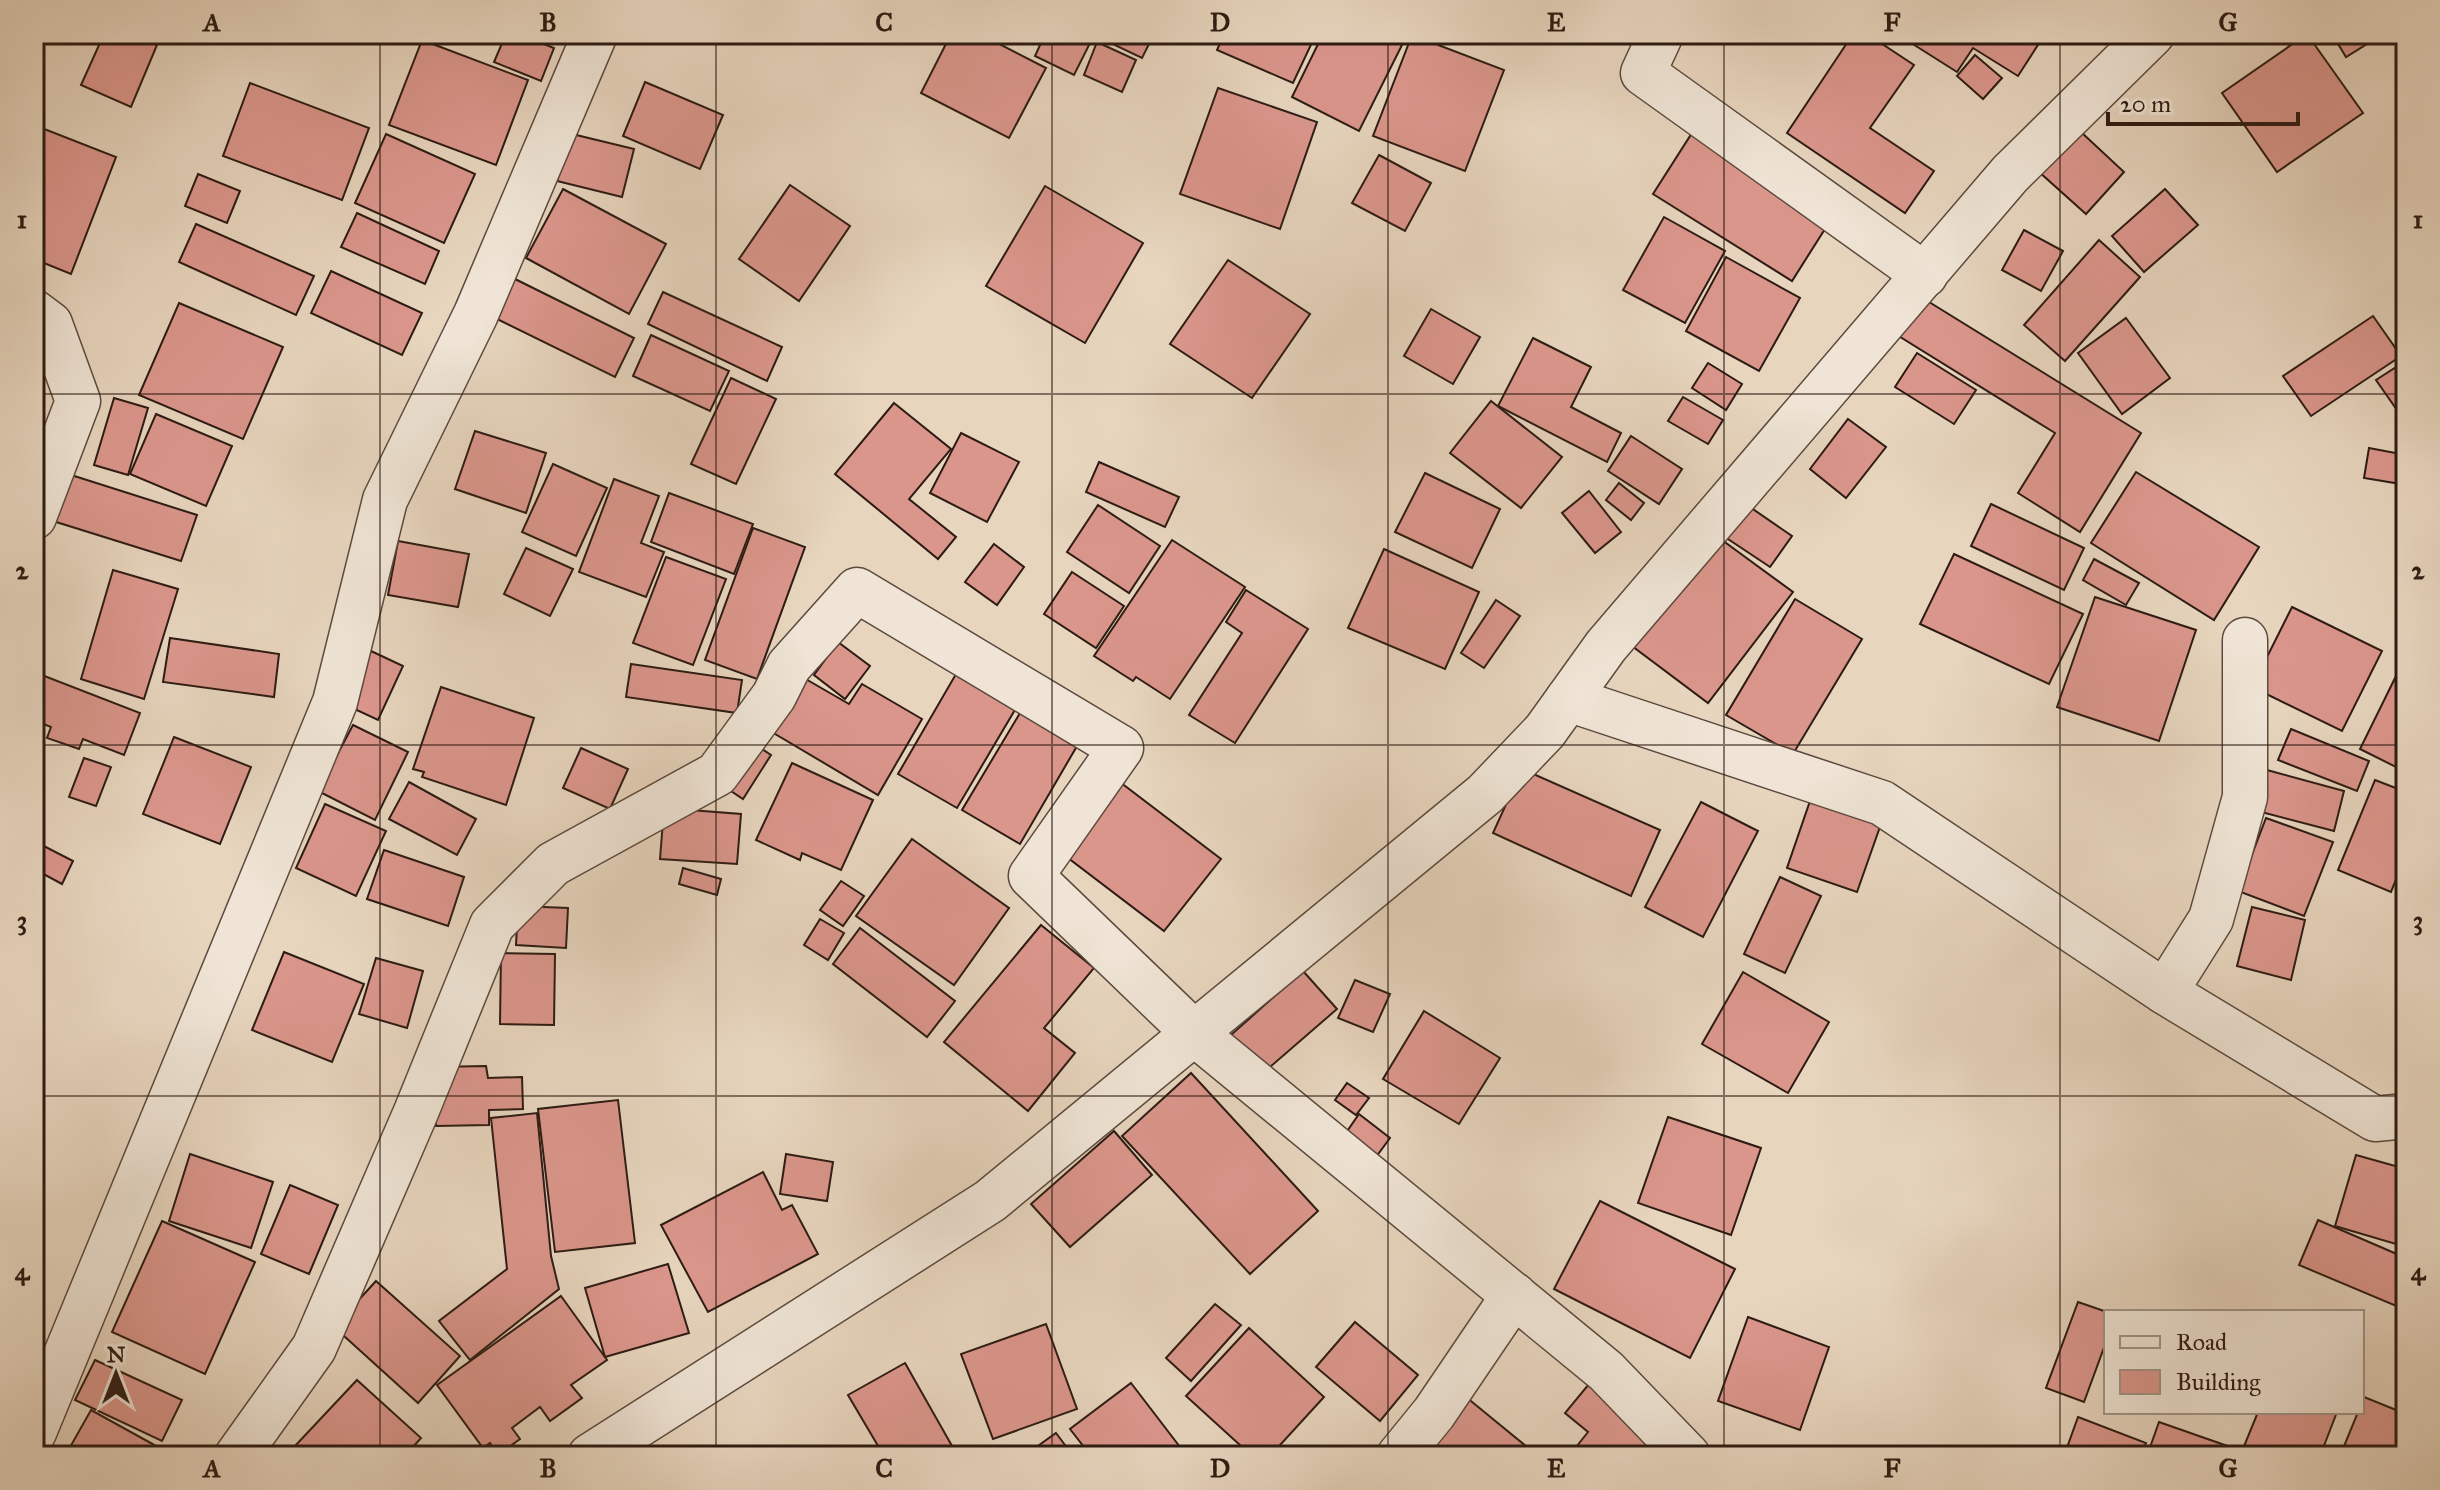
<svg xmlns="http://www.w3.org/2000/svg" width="2440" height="1490" font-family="'IM FELL Great Primer',serif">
  <rect width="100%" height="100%" fill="#e7d5be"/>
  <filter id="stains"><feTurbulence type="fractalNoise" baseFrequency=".0025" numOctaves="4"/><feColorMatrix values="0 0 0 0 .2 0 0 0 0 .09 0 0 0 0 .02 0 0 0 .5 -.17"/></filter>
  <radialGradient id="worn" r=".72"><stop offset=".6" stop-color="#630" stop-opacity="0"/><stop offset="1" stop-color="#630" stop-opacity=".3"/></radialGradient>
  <g fill="#db968c" stroke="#2d1b13" stroke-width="2">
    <path d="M 104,34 L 130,34 L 157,45 L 131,107 L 81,85 Z"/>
    <path d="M 506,34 L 519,34 L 554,48 L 541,81 L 494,62 Z"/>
    <path d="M 951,34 L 980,34 L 1046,68 L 1009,138 L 921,93 Z"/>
    <path d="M 1045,34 L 1154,34 L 1142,58 L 1094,35 L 1074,75 L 1035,56 Z"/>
    <path d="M 1224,34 L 1316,34 L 1293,83 L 1217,50 Z"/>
    <path d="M 1323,34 L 1378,34 L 1402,45 L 1359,131 L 1292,97 Z"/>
    <path d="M 1853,34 L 1867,34 L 1914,65 L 1870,128 L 1934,171 L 1905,213 L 1787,133 Z"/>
    <path d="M 1897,34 L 2045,34 L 2018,76 L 1973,48 L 1957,72 Z"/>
    <path d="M 2307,34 L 2363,113 L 2277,172 L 2222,93 Z"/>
    <path d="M 2332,34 L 2383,34 L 2346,57 Z"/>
    <path d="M 1412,35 L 1504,70 L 1465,171 L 1373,136 Z"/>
    <path d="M 422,40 L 528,80 L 496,165 L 389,125 Z"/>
    <path d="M 1097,42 L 1136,60 L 1122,92 L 1084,75 Z"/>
    <path d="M 1975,55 L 2002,78 L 1983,99 L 1957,76 Z"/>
    <path d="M 645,82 L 723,115 L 700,169 L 623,136 Z"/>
    <path d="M 250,83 L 369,128 L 342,200 L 223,156 Z"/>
    <path d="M 1218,88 L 1317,122 L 1280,229 L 1180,194 Z"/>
    <path d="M 2067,119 L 2124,172 L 2086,214 L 2028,162 Z"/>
    <path d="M 34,125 L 116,157 L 71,274 L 34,259 Z"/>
    <path d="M 568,133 L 634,149 L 622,197 L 557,181 Z"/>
    <path d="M 1692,133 L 1830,221 L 1792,281 L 1653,194 Z"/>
    <path d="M 386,134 L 475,174 L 444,243 L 355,203 Z"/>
    <path d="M 1379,155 L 1431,183 L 1405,231 L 1352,203 Z"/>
    <path d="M 198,174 L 240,191 L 227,223 L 185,206 Z"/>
    <path d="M 790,185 L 850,226 L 799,301 L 739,259 Z"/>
    <path d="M 1045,186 L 1143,243 L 1085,343 L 986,286 Z"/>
    <path d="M 563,189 L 666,244 L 629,314 L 526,258 Z"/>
    <path d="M 2165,189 L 2198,225 L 2144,272 L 2112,236 Z"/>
    <path d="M 357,213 L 439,251 L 425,284 L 341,247 Z"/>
    <path d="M 1664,217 L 1725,251 L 1685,323 L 1623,290 Z"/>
    <path d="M 196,224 L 314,276 L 296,315 L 179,262 Z"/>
    <path d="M 2024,230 L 2063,251 L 2041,291 L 2002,270 Z"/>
    <path d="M 2099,240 L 2140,277 L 2065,361 L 2024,325 Z"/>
    <path d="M 1726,257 L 1800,298 L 1759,371 L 1686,331 Z"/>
    <path d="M 1228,260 L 1310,314 L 1252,398 L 1170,344 Z"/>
    <path d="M 331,271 L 422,313 L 402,355 L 311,313 Z"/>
    <path d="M 515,279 L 634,338 L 615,377 L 495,318 Z"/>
    <path d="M 663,292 L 782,347 L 767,381 L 648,324 Z"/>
    <path d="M 1921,297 L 2141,433 L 2080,532 L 2018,493 L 2055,433 L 1897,335 Z"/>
    <path d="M 179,303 L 283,347 L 243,439 L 139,395 Z"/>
    <path d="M 1431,309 L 1480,337 L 1453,384 L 1404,356 Z"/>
    <path d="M 2373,316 L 2401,356 L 2311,416 L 2283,376 Z"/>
    <path d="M 2126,318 L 2170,378 L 2122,414 L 2078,353 Z"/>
    <path d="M 651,335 L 729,371 L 710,411 L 633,376 Z"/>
    <path d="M 1533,338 L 1591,367 L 1571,407 L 1621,433 L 1607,462 L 1498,406 Z"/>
    <path d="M 1917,353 L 1976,390 L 1954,424 L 1895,387 Z"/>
    <path d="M 2404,362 L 2406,366 L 2404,420 L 2376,380 Z"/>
    <path d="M 1708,363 L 1742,384 L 1726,410 L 1692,388 Z"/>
    <path d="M 731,378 L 776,399 L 736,484 L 691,464 Z"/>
    <path d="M 1683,397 L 1723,420 L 1708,444 L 1668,421 Z"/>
    <path d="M 114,398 L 148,408 L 128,475 L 94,465 Z"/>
    <path d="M 1491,401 L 1562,457 L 1521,508 L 1450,453 Z"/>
    <path d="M 894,403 L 951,449 L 909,499 L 956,537 L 938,559 L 835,474 Z"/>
    <path d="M 156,414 L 232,446 L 206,506 L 130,474 Z"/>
    <path d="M 1848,419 L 1886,447 L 1846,498 L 1810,469 Z"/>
    <path d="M 475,431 L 546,453 L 526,513 L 455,489 Z"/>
    <path d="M 961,433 L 1019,462 L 987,522 L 930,493 Z"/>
    <path d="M 1631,436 L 1682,469 L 1659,504 L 1608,471 Z"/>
    <path d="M 2369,448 L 2406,455 L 2401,484 L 2364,478 Z"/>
    <path d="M 1099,462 L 1179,497 L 1165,527 L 1086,492 Z"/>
    <path d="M 553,464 L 607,488 L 576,556 L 522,532 Z"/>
    <path d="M 2136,472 L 2259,547 L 2214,620 L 2091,543 Z"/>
    <path d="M 1425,473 L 1500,509 L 1472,568 L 1395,532 Z"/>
    <path d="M 68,474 L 197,515 L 181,561 L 53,521 Z"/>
    <path d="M 614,479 L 659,496 L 641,543 L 664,552 L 646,597 L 579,572 Z"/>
    <path d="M 1619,483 L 1644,503 L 1631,520 L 1606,500 Z"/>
    <path d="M 1589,491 L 1621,532 L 1595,553 L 1562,513 Z"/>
    <path d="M 669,493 L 753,524 L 734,574 L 651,542 Z"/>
    <path d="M 1991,504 L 2084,548 L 2064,590 L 1971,546 Z"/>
    <path d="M 1098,505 L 1160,546 L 1129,593 L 1067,552 Z"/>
    <path d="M 1747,505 L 1792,536 L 1770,567 L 1725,537 Z"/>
    <path d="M 753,528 L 805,547 L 757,679 L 705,660 Z"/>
    <path d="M 1711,532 L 1793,592 L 1708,703 L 1628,643 Z"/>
    <path d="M 1172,540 L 1245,587 L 1170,699 L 1136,677 L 1133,681 L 1094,656 Z"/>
    <path d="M 398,541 L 469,554 L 458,607 L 388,595 Z"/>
    <path d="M 994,544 L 1024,567 L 997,605 L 965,582 Z"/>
    <path d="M 526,548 L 573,569 L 550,616 L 504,594 Z"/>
    <path d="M 1384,549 L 1479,592 L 1445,669 L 1348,628 Z"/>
    <path d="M 1954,554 L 2083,614 L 2049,684 L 1920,624 Z"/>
    <path d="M 666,557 L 726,579 L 693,665 L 633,643 Z"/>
    <path d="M 2094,559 L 2139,583 L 2126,605 L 2083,580 Z"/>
    <path d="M 113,570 L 178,589 L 144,699 L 81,679 Z"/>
    <path d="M 1072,572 L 1124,606 L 1096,648 L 1044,614 Z"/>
    <path d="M 1246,590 L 1308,629 L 1235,743 L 1189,715 L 1242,633 L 1226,622 Z"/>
    <path d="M 2095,597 L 2196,630 L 2159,741 L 2057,707 Z"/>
    <path d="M 1795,599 L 1862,639 L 1793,754 L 1726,715 Z"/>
    <path d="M 1496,600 L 1520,616 L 1484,668 L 1461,653 Z"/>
    <path d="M 2292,607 L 2382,651 L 2342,731 L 2252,687 Z"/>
    <path d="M 170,638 L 279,654 L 274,697 L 163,682 Z"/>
    <path d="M 838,642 L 870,666 L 845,699 L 814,675 Z"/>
    <path d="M 371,651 L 403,666 L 378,720 L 346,705 Z"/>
    <path d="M 631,664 L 742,680 L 737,713 L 626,697 Z"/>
    <path d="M 2399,670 L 2406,674 L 2406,772 L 2360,749 Z"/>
    <path d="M 34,672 L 140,713 L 124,755 L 83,739 L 79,749 L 47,738 L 51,727 L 34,720 Z"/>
    <path d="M 797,674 L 849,704 L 862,684 L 922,719 L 878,795 L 765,728 Z"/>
    <path d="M 956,674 L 1016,708 L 957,808 L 898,774 Z"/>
    <path d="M 441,687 L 534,718 L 506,805 L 422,777 L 424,772 L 413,769 Z"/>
    <path d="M 1020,713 L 1077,746 L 1020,844 L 962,810 Z"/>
    <path d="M 353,725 L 408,752 L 375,820 L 318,791 Z"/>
    <path d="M 2291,729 L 2369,761 L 2357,791 L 2278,760 Z"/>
    <path d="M 174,737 L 251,767 L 220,844 L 143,814 Z"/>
    <path d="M 750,741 L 771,755 L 743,799 L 722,785 Z"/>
    <path d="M 581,748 L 628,769 L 610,809 L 563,788 Z"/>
    <path d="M 84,758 L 111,767 L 96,806 L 69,797 Z"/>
    <path d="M 792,763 L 873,800 L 841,870 L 802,853 L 800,860 L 756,840 Z"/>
    <path d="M 2256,767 L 2344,791 L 2334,831 L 2246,808 Z"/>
    <path d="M 1522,769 L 1660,830 L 1631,896 L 1493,833 Z"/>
    <path d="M 1112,776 L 1221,859 L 1164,931 L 1055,848 Z"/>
    <path d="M 2375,780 L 2406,792 L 2406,855 L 2391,892 L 2338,870 Z"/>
    <path d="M 409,782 L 476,819 L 457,855 L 389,819 Z"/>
    <path d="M 1810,801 L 1881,824 L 1857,892 L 1787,868 Z"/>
    <path d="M 1701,802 L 1758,831 L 1703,937 L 1645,907 Z"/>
    <path d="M 325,804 L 386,831 L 356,896 L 296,868 Z"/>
    <path d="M 664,808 L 741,814 L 737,864 L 660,859 Z"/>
    <path d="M 2266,818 L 2333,842 L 2304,916 L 2238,891 Z"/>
    <path d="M 912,839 L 1009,908 L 954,985 L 856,916 Z"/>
    <path d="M 34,841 L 73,861 L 62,884 L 34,869 Z"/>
    <path d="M 384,850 L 464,877 L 448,926 L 367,899 Z"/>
    <path d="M 683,868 L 721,879 L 717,895 L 679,884 Z"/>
    <path d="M 1780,877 L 1821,896 L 1785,973 L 1744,954 Z"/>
    <path d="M 841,881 L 864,896 L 843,926 L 820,910 Z"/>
    <path d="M 518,906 L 568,908 L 566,948 L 516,945 Z"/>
    <path d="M 2252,907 L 2305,920 L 2291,980 L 2237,966 Z"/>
    <path d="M 820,919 L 844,933 L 828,960 L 804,945 Z"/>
    <path d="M 1041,925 L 1094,968 L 1044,1028 L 1075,1053 L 1028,1111 L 944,1042 Z"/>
    <path d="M 860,928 L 955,1001 L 927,1037 L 833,964 Z"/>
    <path d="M 284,952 L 364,984 L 332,1062 L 252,1030 Z"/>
    <path d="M 501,953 L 555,954 L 554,1025 L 500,1024 Z"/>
    <path d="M 376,958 L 423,971 L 407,1028 L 359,1014 Z"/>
    <path d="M 1303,971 L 1337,1009 L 1255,1080 L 1223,1042 Z"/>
    <path d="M 1743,972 L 1829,1022 L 1788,1093 L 1702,1044 Z"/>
    <path d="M 1355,980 L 1390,994 L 1373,1032 L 1338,1018 Z"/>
    <path d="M 1424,1011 L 1500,1058 L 1459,1124 L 1383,1079 Z"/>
    <path d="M 486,1066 L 488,1078 L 522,1077 L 523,1109 L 489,1110 L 489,1125 L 436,1126 L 434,1067 Z"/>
    <path d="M 1191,1073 L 1318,1211 L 1250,1274 L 1122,1136 Z"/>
    <path d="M 1347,1083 L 1369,1098 L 1356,1115 L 1335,1100 Z"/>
    <path d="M 618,1100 L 635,1243 L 555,1252 L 538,1109 Z"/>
    <path d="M 537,1113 L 551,1256 L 559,1289 L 470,1360 L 439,1321 L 507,1269 L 491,1118 Z"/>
    <path d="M 1359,1114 L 1390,1138 L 1370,1165 L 1339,1143 Z"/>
    <path d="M 1668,1117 L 1761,1148 L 1731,1235 L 1638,1203 Z"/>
    <path d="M 1114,1131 L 1152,1175 L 1070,1247 L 1031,1204 Z"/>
    <path d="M 190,1154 L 273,1182 L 251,1248 L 169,1221 Z"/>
    <path d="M 786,1154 L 833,1162 L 827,1201 L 780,1194 Z"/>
    <path d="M 2356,1155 L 2406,1169 L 2406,1247 L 2335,1226 Z"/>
    <path d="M 763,1172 L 782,1210 L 792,1205 L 818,1254 L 708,1312 L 661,1225 Z"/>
    <path d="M 290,1185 L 338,1205 L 309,1274 L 261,1254 Z"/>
    <path d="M 1600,1201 L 1735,1269 L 1690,1358 L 1554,1289 Z"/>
    <path d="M 2318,1220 L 2406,1258 L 2406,1295 L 2401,1308 L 2299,1265 Z"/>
    <path d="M 162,1221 L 255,1262 L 205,1374 L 112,1332 Z"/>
    <path d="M 668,1264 L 689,1333 L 605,1357 L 585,1288 Z"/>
    <path d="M 376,1281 L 460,1356 L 418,1403 L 334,1327 Z"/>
    <path d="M 561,1296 L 607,1360 L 571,1385 L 582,1398 L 550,1421 L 540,1407 L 512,1428 L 520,1439 L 498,1455 L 490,1443 L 483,1448 L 437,1385 Z"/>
    <path d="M 2078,1302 L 2107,1312 L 2106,1342 L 2084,1402 L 2046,1388 Z"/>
    <path d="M 1215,1304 L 1241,1325 L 1191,1381 L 1166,1358 Z"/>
    <path d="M 1748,1317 L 1829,1347 L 1800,1430 L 1718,1401 Z"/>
    <path d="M 1355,1322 L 1418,1375 L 1380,1421 L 1316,1367 Z"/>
    <path d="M 1046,1324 L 1077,1409 L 993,1439 L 961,1354 Z"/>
    <path d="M 1249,1328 L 1324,1397 L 1270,1456 L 1252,1456 L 1186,1396 Z"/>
    <path d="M 95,1360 L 182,1400 L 162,1441 L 75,1400 Z"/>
    <path d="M 905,1363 L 956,1453 L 951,1456 L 884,1456 L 848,1395 Z"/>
    <path d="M 357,1380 L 421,1438 L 405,1456 L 306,1456 L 295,1446 Z"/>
    <path d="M 1131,1383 L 1180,1447 L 1168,1456 L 1091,1456 L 1070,1429 Z"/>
    <path d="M 1589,1384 L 1663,1456 L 1569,1456 L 1588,1432 L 1565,1413 Z"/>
    <path d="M 1466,1397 L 1538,1456 L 1418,1456 Z"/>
    <path d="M 2364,1397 L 2406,1414 L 2405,1456 L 2340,1456 L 2358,1412 L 2362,1412 Z"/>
    <path d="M 91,1410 L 167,1452 L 165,1456 L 65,1456 Z"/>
    <path d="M 2258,1412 L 2337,1412 L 2320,1456 L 2240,1456 Z"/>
    <path d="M 2078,1417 L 2146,1443 L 2141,1456 L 2064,1456 Z"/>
    <path d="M 2159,1422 L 2236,1449 L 2234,1456 L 2147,1456 Z"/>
    <path d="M 1056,1433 L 1071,1453 L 1024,1456 Z"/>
  </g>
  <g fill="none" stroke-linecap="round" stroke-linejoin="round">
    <g stroke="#5c4a3e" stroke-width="47">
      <g id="minor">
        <path d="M 1661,34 L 1643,73 L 1925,275"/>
        <path d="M 34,312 L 50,324 L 78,401 L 34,517"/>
        <path d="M 1568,699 L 1882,803 L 2165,992 L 2211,919 L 2245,797 L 2245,640"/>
        <path d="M 2165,992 L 2375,1119 L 2406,1116"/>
        <path d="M 34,1432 L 335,702 L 385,500 L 476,314 L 595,34"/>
        <path d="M 237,1456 L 314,1348 L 416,1112 L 492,925 L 553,864 L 717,774 L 774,696 L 789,666 L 857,590 L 1121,748 L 1031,876 L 1194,1033 L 1606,1371 L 1688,1456"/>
        <path d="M 590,1456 L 990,1201 L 1485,794 L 1545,731 L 1606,646 L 2010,174 L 2152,34"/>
        <path d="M 1399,1456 L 1434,1413 L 1514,1295"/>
      </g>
    </g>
    <use href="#minor" stroke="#efe4d5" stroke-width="44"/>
  </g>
  <path fill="none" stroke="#2d1b13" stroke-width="2" stroke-opacity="0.55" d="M 380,34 L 380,1456M 716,34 L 716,1456M 1052,34 L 1052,1456M 1388,34 L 1388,1456M 1724,34 L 1724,1456M 2060,34 L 2060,1456M 34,394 L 2406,394M 34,745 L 2406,745M 34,1096 L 2406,1096"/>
  <rect width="2440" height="1490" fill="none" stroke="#e7d5be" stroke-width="88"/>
  <rect x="2104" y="1310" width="260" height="104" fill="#efe4d5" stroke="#a19487" stroke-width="2"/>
  <rect x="2120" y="1336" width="40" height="12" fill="#efe4d5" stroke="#a19487" stroke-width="2"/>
  <text x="2176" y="1350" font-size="24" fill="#2d1b13">Road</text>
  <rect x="2120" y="1370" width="40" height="24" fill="#db968c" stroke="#a19487" stroke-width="2"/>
  <text x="2176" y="1390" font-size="24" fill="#2d1b13">Building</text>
  <g transform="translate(116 1374)" stroke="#efe4d5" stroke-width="6" paint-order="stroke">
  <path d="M0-6L14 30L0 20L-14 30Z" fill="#2d1b13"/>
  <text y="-12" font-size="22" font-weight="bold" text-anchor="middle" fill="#2d1b13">N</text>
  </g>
  <path d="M2108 112v12h190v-12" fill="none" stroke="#2d1b13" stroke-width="4"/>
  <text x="2120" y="112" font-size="24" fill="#2d1b13" stroke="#efe4d5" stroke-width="6" paint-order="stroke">20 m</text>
  <rect x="44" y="44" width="2352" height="1402" fill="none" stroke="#2d1b13" stroke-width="3"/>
  <g font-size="26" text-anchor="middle" font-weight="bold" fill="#2d1b13">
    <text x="212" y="31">A</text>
    <text x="548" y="31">B</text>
    <text x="884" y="31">C</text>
    <text x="1220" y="31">D</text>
    <text x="1556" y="31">E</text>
    <text x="1892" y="31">F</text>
    <text x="2228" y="31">G</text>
    <text x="22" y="228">1</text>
    <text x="2418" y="228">1</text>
    <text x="22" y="579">2</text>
    <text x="2418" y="579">2</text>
    <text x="22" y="929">3</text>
    <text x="2418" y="929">3</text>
    <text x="22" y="1280">4</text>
    <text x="2418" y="1280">4</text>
    <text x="212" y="1477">A</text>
    <text x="548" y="1477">B</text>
    <text x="884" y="1477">C</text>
    <text x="1220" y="1477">D</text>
    <text x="1556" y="1477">E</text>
    <text x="1892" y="1477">F</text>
    <text x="2228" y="1477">G</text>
  </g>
  <rect width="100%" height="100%" filter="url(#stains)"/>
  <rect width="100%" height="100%" fill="url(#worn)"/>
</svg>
